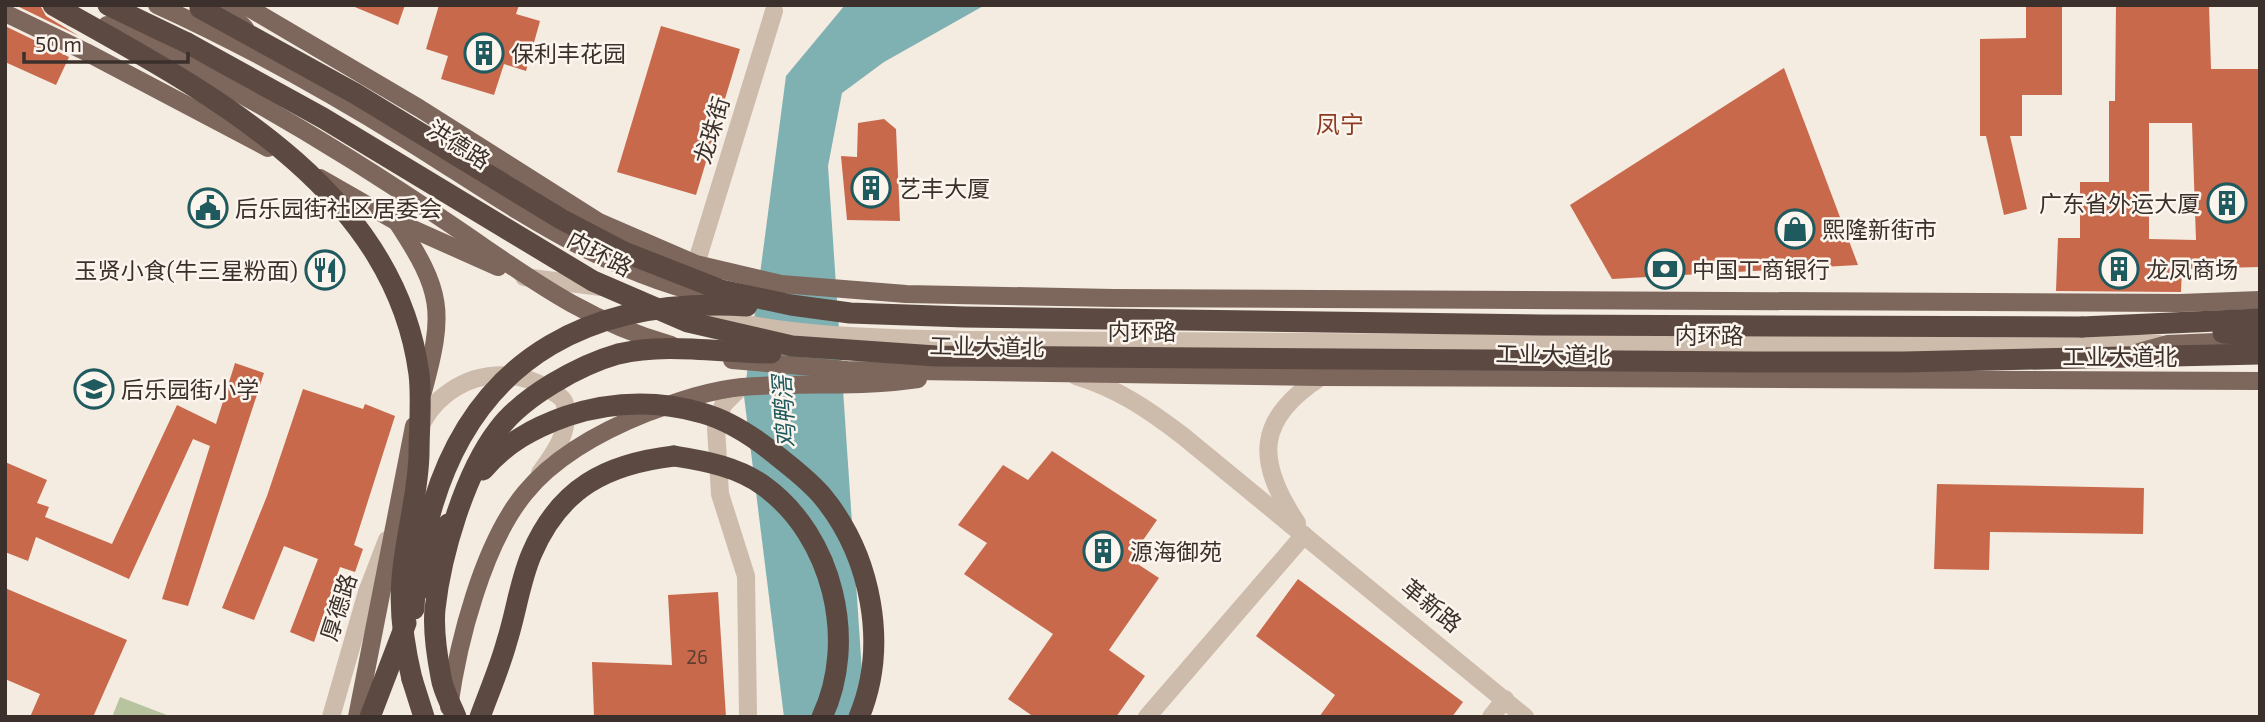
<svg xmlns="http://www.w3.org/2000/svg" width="2265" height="722" font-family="'Exo 2','Noto Sans SC',sans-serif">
  <rect width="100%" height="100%" fill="#f4ebe1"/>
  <path fill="#b8c4a0" d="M 120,697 L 172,717 L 112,717 Z"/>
  <path fill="#7fb0b2" d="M 845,5 L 985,5 L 884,62 L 842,93 L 828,166 L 865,717 L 784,717 L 744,396 L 786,76 Z"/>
  <g fill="#c8694b" fill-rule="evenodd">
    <path d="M 15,5 L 40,5 L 46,16 L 79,36 Z"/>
    <path d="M 350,5 L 405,5 L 398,25 Z"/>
    <path d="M 439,5 L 519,5 L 516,14 L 540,21 L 526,71 L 504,64 L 494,95 L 441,79 L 448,56 L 426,49 Z"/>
    <path d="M 2116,5 L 2209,5 L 2211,69 L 2260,69 L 2260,267 L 2182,269 L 2181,292 L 2056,291 L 2058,238 L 2080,238 L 2080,182 L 2109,182 L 2109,101 L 2115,101 ZM 2149,123 L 2192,123 L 2196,240 L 2149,239 Z"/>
    <path d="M 2026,7 L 2062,7 L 2062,95 L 2022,95 L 2022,136 L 2010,136 L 2027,209 L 2004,215 L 1986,136 L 1980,136 L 1980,39 L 2026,38 Z"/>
    <path d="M 5,26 L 69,57 L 56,85 L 5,62 Z"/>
    <path d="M 661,26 L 740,49 L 696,195 L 617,172 Z"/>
    <path d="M 1784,68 L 1858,265 L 1612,279 L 1570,205 Z"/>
    <path d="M 884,119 L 896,129 L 900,221 L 847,220 L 841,156 L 857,157 L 858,123 Z"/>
    <path d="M 235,363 L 264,373 L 188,606 L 162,599 L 210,446 L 193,439 L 129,579 L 36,537 L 28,561 L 5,552 L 5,462 L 47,480 L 37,503 L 49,507 L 45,517 L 112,544 L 177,405 L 216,424 Z"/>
    <path d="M 303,389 L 363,409 L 365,404 L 395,416 L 354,545 L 363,549 L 355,572 L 340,567 L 314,642 L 290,632 L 318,559 L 284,546 L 254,620 L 222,608 L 267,496 Z"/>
    <path d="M 1052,451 L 1157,520 L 1130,559 L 1159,578 L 1109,650 L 1145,676 L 1116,717 L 1034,717 L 1008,699 L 1053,634 L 964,574 L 987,543 L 958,525 L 1003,465 L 1028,480 Z"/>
    <path d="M 1937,484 L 2144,488 L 2143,534 L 1990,532 L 1989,570 L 1934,569 Z"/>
    <path d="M 1298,579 L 1463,702 L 1452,717 L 1319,717 L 1335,695 L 1256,636 Z"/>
    <path d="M 5,588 L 127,640 L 93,717 L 30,717 L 40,694 L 5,679 Z"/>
    <path d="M 718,592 L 726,717 L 594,717 L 592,662 L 672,665 L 668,595 Z"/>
  </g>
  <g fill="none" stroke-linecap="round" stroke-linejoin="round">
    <g stroke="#cdbbac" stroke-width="18">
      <path d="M 696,264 L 774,11"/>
      <path d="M 524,277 L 601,287"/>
      <path d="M 692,312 C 782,337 878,338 971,340 L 1785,345 L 2160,344"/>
      <path d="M 1076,376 C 1117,388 1149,410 1183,436 L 1525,717"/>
      <path d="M 741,387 L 723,405 L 716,428 L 720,494 L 746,576 L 748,717"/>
      <path d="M 418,430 C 425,418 432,405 444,396 C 474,371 517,368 550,390 C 556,394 563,397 565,404 C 570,433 555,452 540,473"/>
      <path d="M 1297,523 C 1255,460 1256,419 1321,377 L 1321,370"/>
      <path d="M 331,717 L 367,592 L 387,540"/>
      <path d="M 1147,717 L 1304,535"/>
      <path d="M 1491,717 L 1505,699"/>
    </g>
    <g stroke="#7d675c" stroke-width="18">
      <path d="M 157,5 C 243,44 327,91 408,141 C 509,204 608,278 728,299"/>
      <path d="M 222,5 L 245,28"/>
      <path d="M 244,5 L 419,108 L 599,222 L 696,264 L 781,284 L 906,294 L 1113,298 L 2180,303 L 2260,300"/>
      <path d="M 5,13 L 86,52 L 268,148"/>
      <path d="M 107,25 C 225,81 341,150 450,224 C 526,275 580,319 671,345"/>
      <path d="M 320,178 L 397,222 L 498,267"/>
      <path d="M 397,222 C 443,292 445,311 423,392"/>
      <path d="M 2139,352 L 2168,344 L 2239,341"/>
      <path d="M 732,360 L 847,370 L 1321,377 L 2260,381"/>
      <path d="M 449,707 C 458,642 483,544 525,493 C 555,456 606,429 649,412 C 679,401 710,390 742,387 C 800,382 859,388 918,379"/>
      <path d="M 357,717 L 414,426"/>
    </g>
    <g stroke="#5c4a42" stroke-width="21">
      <path d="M 108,5 L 187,43"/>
      <path d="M 2082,327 L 2260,319"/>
      <path d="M 2223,333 L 2260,335"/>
      <path d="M 419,590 L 448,524"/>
      <path d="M 412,679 L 424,717"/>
      <path d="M 370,717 L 406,623"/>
      <path d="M 480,717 C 489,692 500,667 507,641 C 516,613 520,580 532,553 C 560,488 606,464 674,456"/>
    </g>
    <g stroke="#5c4a42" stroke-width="21">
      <path d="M 53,5 C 202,89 394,185 419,374 C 422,400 419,428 419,454 C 418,496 405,537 402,579 C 399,613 404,646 412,679"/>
      <path d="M 200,8 L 356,94 L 561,219 L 624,252 L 721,290 L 791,305 L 850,313 L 964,317 L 1541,325 L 2082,327"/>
      <path d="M 187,43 L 323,118 L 593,281 L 688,322 L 792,346 L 936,356 L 1754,362 L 1904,362 L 2260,354"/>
      <path d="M 674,456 C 706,461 738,467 764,486 C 833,536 858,641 822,717"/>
      <path d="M 483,470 C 506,443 533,428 567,416 C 610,402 657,400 702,413 C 728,420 755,438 775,454 C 792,468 809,480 823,497 C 871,556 889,645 859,717"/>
      <path d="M 414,609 C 415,574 423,538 433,504 C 479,353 596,297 747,306"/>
      <path d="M 456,717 C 451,704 443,691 441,677 C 437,656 433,630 435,609 C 441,554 465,473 498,430 C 522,397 579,365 618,354 C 666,342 722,353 771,353"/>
    </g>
  </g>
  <defs>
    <g id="building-ring" transform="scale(2.0125)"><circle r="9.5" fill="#fbf5ee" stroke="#1f5a5e" stroke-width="1.5"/><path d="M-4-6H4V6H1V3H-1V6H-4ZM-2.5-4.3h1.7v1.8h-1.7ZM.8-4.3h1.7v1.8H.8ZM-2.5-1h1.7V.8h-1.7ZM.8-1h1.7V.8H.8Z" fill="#1f5a5e"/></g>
    <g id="civic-ring" transform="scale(2.0125)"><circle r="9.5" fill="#fbf5ee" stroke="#1f5a5e" stroke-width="1.5"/><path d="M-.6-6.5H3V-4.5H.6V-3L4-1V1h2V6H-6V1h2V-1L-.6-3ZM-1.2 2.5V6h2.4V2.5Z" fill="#1f5a5e"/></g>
    <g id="shop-ring" transform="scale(2.0125)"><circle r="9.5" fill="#fbf5ee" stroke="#1f5a5e" stroke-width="1.5"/><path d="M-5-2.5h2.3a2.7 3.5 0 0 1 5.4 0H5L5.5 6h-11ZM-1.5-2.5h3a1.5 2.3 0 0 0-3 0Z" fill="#1f5a5e"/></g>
    <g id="bank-ring" transform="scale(2.0125)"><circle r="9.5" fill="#fbf5ee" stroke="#1f5a5e" stroke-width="1.5"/><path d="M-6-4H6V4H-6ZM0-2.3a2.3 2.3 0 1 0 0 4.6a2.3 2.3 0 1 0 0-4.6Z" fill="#1f5a5e"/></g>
    <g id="restaurant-ring" transform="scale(2.0125)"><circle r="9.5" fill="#fbf5ee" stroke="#1f5a5e" stroke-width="1.5"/><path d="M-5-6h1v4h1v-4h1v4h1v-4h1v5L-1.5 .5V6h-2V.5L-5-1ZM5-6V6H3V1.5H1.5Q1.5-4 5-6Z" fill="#1f5a5e"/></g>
    <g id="school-ring" transform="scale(2.0125)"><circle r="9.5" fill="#fbf5ee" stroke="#1f5a5e" stroke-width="1.5"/><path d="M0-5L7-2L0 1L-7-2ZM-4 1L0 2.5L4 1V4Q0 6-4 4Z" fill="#1f5a5e"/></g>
  </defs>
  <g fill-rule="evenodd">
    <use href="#building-ring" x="484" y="53"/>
    <use href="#building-ring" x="871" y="188"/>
    <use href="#building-ring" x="2227" y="203"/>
    <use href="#civic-ring" x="208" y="208"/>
    <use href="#shop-ring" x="1795" y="229"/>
    <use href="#bank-ring" x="1665" y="269"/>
    <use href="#building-ring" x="2119" y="269"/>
    <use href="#restaurant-ring" x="325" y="270"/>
    <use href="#school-ring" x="94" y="389"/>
    <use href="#building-ring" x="1103" y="551"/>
  </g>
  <g text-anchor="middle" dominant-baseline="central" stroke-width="5" stroke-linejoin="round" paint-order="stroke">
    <g font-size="19" fill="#5e3e33">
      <text x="697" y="656">26</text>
    </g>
    <g font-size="23" fill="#3b302b" stroke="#fbf5ee" text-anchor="start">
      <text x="511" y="53">保利丰花园</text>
      <text x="898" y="188">艺丰大厦</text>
      <text x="2200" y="203" text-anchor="end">广东省外运大厦</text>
      <text x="235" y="208">后乐园街社区居委会</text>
      <text x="1822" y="229">熙隆新街市</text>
      <text x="1692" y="269">中国工商银行</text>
      <text x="2146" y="269">龙凤商场</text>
      <text x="298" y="270" text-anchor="end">玉贤小食(牛三星粉面)</text>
      <text x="121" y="389">后乐园街小学</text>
      <text x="1130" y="551">源海御苑</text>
    </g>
    <g font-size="23" fill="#3b302b" stroke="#fbf5ee">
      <text transform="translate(711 130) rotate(-73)">龙珠街</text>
      <text transform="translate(459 144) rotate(32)">洪德路</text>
      <text transform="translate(600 253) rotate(28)">内环路</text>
      <text x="1142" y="331">内环路</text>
      <text x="1709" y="335">内环路</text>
      <text transform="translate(987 346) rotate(1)">工业大道北</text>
      <text transform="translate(1553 354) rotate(1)">工业大道北</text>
      <text x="2120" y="356">工业大道北</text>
      <text transform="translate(1432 605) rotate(39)">革新路</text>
      <text transform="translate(338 607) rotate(-72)">厚德路</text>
    </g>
    <g font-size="24" fill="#8c3b22" stroke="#fbf5ee">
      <text x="1340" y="123">凤宁</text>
    </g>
    <g font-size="24" font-style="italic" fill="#1f5a5e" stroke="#fbf5ee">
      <text transform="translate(783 412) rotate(-94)">鸡鸭滘</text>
    </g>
  </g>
  <rect width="2265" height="722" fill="none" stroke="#3b302b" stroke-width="14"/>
  <path d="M24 52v10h164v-10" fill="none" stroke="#3b302b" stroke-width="3.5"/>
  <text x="35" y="52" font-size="21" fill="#3b302b" stroke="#fbf5ee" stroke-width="5" paint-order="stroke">50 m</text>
</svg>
